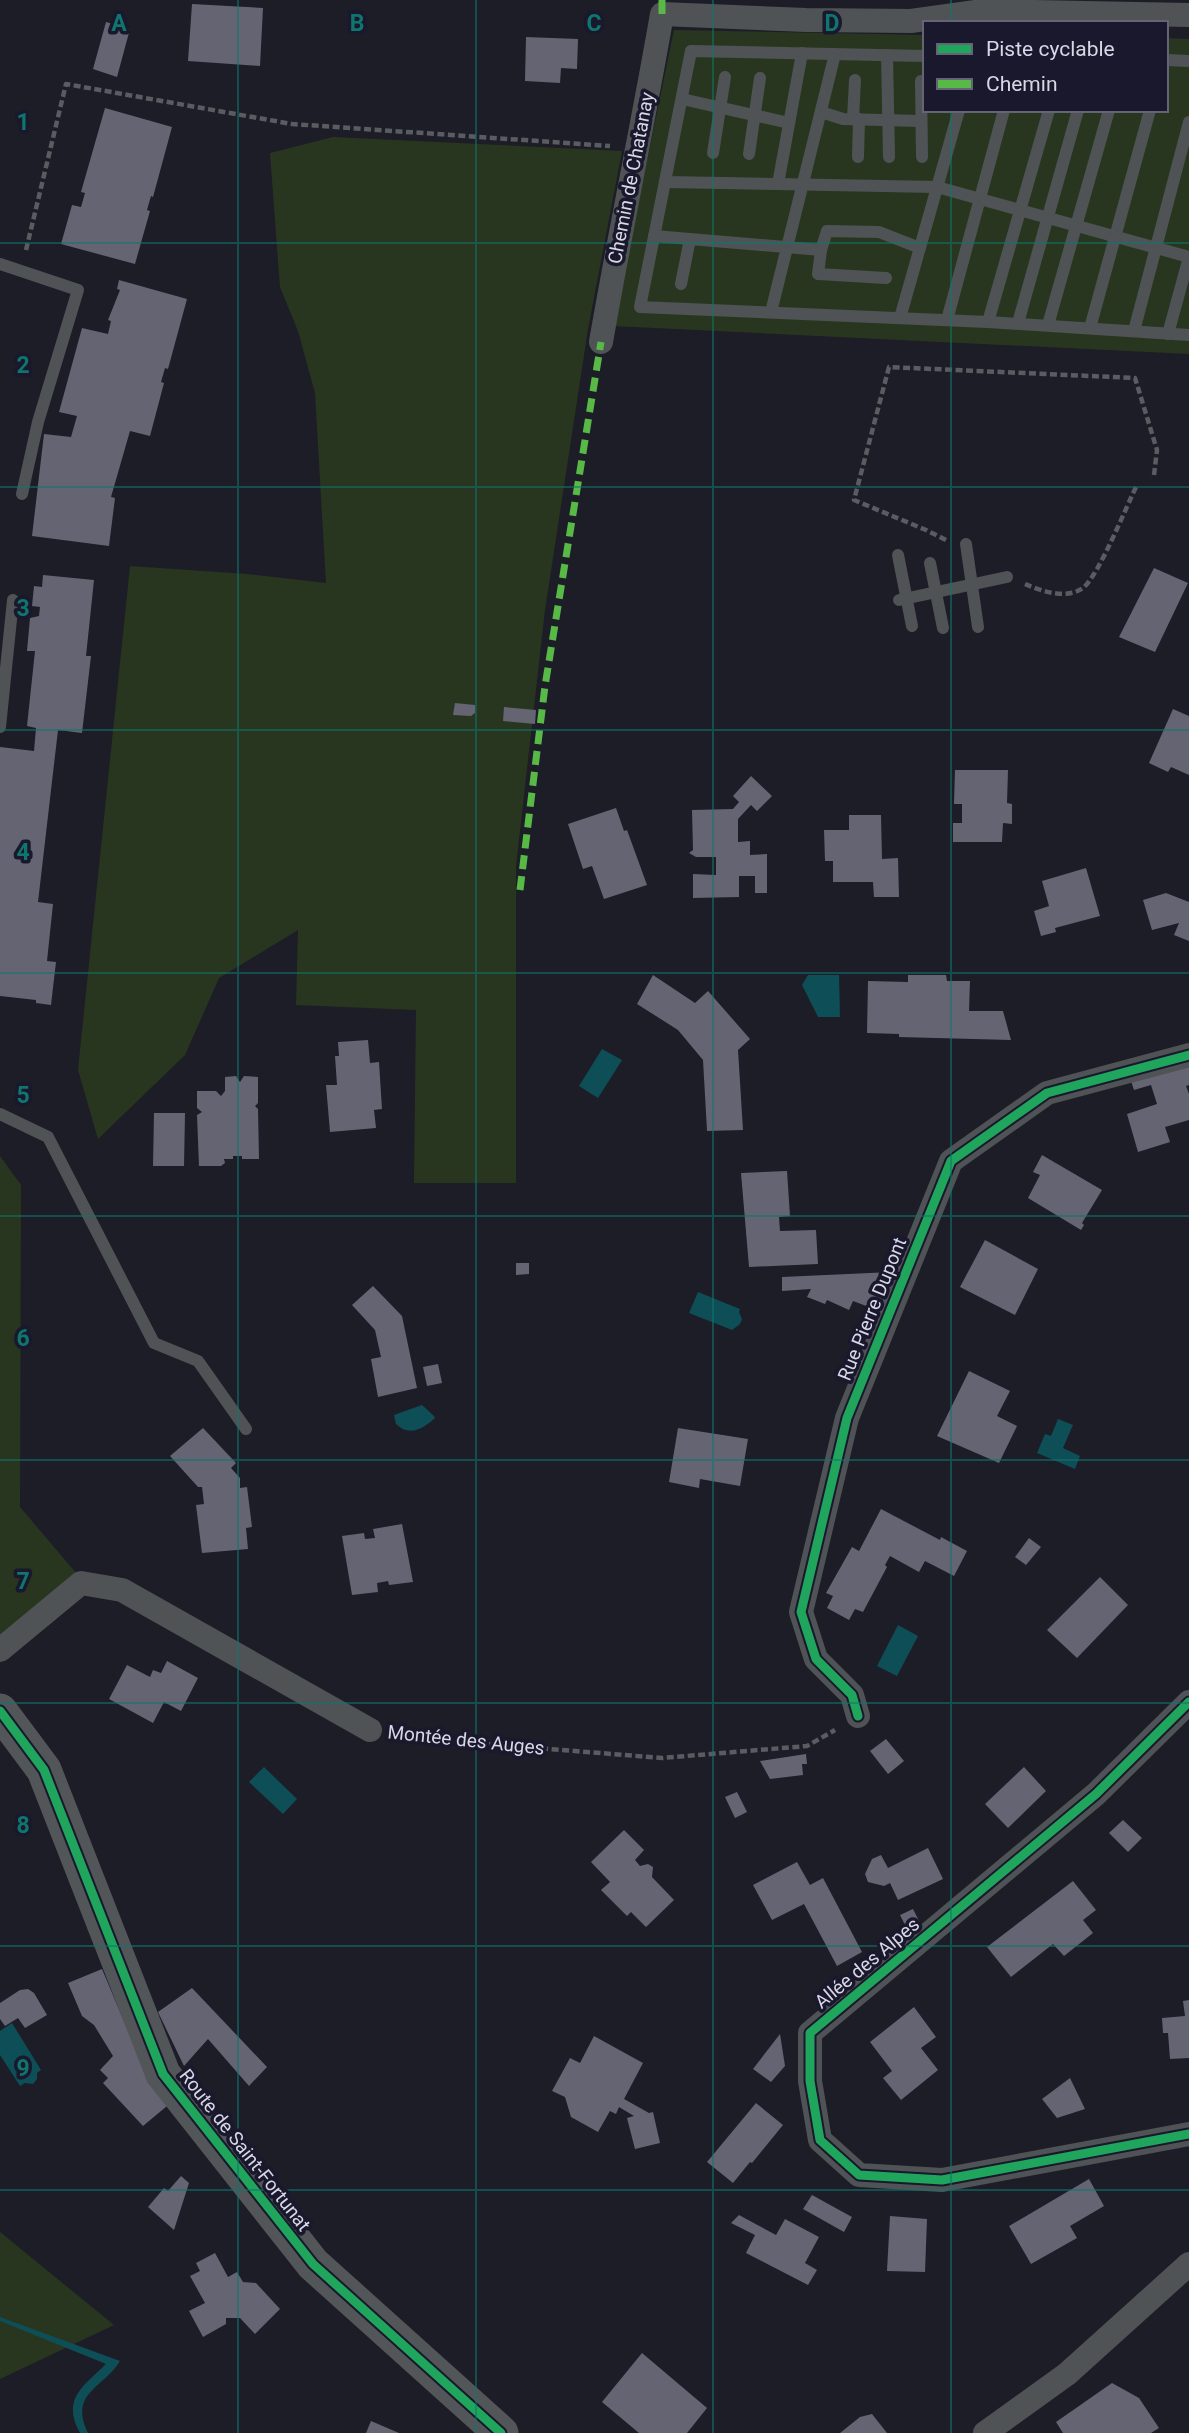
<svg xmlns="http://www.w3.org/2000/svg" width="1189" height="2433" font-family="Roboto,sans-serif">
  <rect width="100%" height="100%" fill="#1d1d28"/>
  <g fill="#29361f">
    <path d="M 674,30 L 925,35 L 925,110 L 1166,110 L 1166,38 L 1189,39 L 1189,354 L 613,326 Z"/>
    <path d="M 333,137 L 622,151 L 588,329 L 545,610 L 516,866 L 516,1183 L 414,1183 L 416,1010 L 296,1005 L 298,930 L 219,978 L 185,1055 L 98,1139 L 78,1070 L 130,566 L 247,574 L 326,583 L 315,393 L 298,331 L 280,287 L 270,153 Z"/>
    <path d="M 0,1156 L 21,1185 L 20,1507 L 76,1573 L 0,1635 Z"/>
    <path d="M 0,2232 L 114,2325 L 0,2379 Z"/>
  </g>
  <g fill="#0e4e56">
    <path d="M 808,975 L 839,975 L 840,1017 L 818,1017 L 802,985 Z"/>
    <path d="M 602,1049 L 622,1060 L 598,1098 L 579,1086 Z"/>
    <path d="M 698,1292 L 740,1309 L 739,1312 L 742,1319 L 740,1324 L 732,1330 L 689,1313 Z"/>
    <path d="M 422,1405 L 434,1416 L 435,1418 C 423,1429 409,1437 396,1424 L 394,1415 Z"/>
    <path d="M 1058,1419 L 1073,1425 L 1063,1448 L 1080,1456 L 1075,1469 L 1037,1453 L 1045,1434 L 1051,1436 Z"/>
    <path d="M 898,1625 L 918,1636 L 897,1676 L 877,1666 Z"/>
    <path d="M 264,1767 L 297,1799 L 283,1814 L 249,1782 Z"/>
    <path d="M 12,2023 L 41,2070 L 37,2073 L 37,2079 L 33,2084 L 25,2083 L 20,2086 L 0,2055 L 0,2031 Z"/>
    <path d="M 0,2317 L 120,2361 C 103,2389 69,2392 88,2433 L 80,2433 C 61,2398 84,2386 106,2364 L 0,2321 Z"/>
  </g>
  <g fill="#646473">
    <path d="M 192,4 L 263,8 L 260,66 L 188,61 Z"/>
    <path d="M 106,22 L 130,29 L 117,77 L 93,69 Z"/>
    <path d="M 526,37 L 578,39 L 577,69 L 561,68 L 560,83 L 525,81 Z"/>
    <path d="M 105,108 L 172,127 L 153,197 L 151,196 L 147,210 L 150,211 L 135,264 L 61,244 L 72,205 L 81,207 L 85,193 L 81,192 Z"/>
    <path d="M 119,280 L 187,299 L 168,369 L 165,368 L 161,382 L 164,383 L 150,436 L 130,431 L 111,497 L 115,498 L 109,546 L 32,536 L 44,434 L 71,437 L 77,416 L 59,412 L 82,328 L 108,334 L 111,321 L 108,320 L 120,290 L 117,289 Z"/>
    <path d="M 1154,568 L 1188,583 L 1155,652 L 1119,637 Z"/>
    <path d="M 43,575 L 94,580 L 86,656 L 91,656 L 82,733 L 58,730 L 38,902 L 53,904 L 47,961 L 56,962 L 51,1005 L 36,1003 L 36,1000 L 0,996 L 0,747 L 34,751 L 36,728 L 27,726 L 35,651 L 27,651 L 30,618 L 39,616 L 40,607 L 32,606 L 34,586 L 42,587 Z"/>
    <path d="M 455,703 L 475,705 L 475,713 L 471,716 L 453,715 Z"/>
    <path d="M 504,707 L 536,710 L 535,724 L 503,721 Z"/>
    <path d="M 1173,709 L 1189,716 L 1189,775 L 1171,767 L 1168,772 L 1149,763 Z"/>
    <path d="M 955,770 L 1008,770 L 1007,803 L 1012,804 L 1012,824 L 1003,823 L 1002,842 L 953,842 L 953,823 L 962,823 L 962,804 L 954,804 Z"/>
    <path d="M 751,776 L 772,796 L 757,811 L 751,805 L 738,819 L 738,842 L 750,841 L 750,855 L 767,854 L 767,893 L 755,893 L 755,876 L 739,876 L 739,897 L 693,898 L 693,874 L 716,875 L 716,857 L 696,857 L 689,853 L 693,850 L 692,810 L 733,809 L 739,802 L 733,796 Z"/>
    <path d="M 616,808 L 624,831 L 627,830 L 647,885 L 604,899 L 592,866 L 583,869 L 568,824 Z"/>
    <path d="M 849,815 L 881,815 L 882,859 L 898,858 L 899,897 L 874,897 L 873,882 L 833,882 L 833,861 L 825,861 L 824,830 L 849,830 Z"/>
    <path d="M 1086,868 L 1100,916 L 1055,928 L 1056,932 L 1041,936 L 1034,911 L 1049,906 L 1042,881 Z"/>
    <path d="M 1166,893 L 1189,902 L 1189,941 L 1174,935 L 1179,923 L 1152,930 L 1143,900 Z"/>
    <path d="M 653,975 L 695,1003 L 708,991 L 750,1039 L 738,1050 L 743,1130 L 707,1131 L 703,1060 L 678,1030 L 637,1004 Z"/>
    <path d="M 908,975 L 946,975 L 947,981 L 970,981 L 969,1011 L 1003,1011 L 1011,1040 L 899,1037 L 899,1034 L 867,1033 L 868,981 L 908,982 Z"/>
    <path d="M 368,1040 L 370,1063 L 379,1062 L 382,1109 L 374,1110 L 376,1128 L 330,1132 L 326,1085 L 337,1085 L 335,1056 L 339,1056 L 338,1042 Z"/>
    <path d="M 1189,1061 L 1189,1085 L 1186,1086 L 1189,1094 L 1189,1120 L 1165,1127 L 1170,1142 L 1138,1152 L 1127,1114 L 1157,1104 L 1151,1085 L 1134,1090 L 1131,1081 Z"/>
    <path d="M 236,1076 L 240,1082 L 244,1076 L 258,1077 L 258,1103 L 255,1106 L 258,1109 L 259,1159 L 242,1159 L 242,1156 L 233,1156 L 233,1159 L 224,1159 L 225,1163 L 221,1166 L 199,1166 L 197,1115 L 202,1112 L 197,1108 L 197,1091 L 216,1091 L 221,1096 L 225,1091 L 225,1077 Z"/>
    <path d="M 154,1113 L 185,1113 L 184,1166 L 153,1166 Z"/>
    <path d="M 1042,1155 L 1102,1190 L 1082,1223 L 1084,1225 L 1081,1230 L 1028,1198 L 1040,1175 L 1033,1172 Z"/>
    <path d="M 787,1171 L 790,1216 L 779,1217 L 780,1231 L 816,1230 L 818,1264 L 749,1267 L 741,1173 Z"/>
    <path d="M 985,1240 L 1038,1269 L 1015,1315 L 960,1287 Z"/>
    <path d="M 516,1263 L 529,1263 L 529,1274 L 516,1275 Z"/>
    <path d="M 892,1272 L 877,1310 L 853,1301 L 849,1310 L 827,1300 L 825,1304 L 807,1297 L 811,1289 L 782,1291 L 782,1277 Z"/>
    <path d="M 373,1286 L 402,1316 L 417,1388 L 378,1397 L 371,1359 L 381,1357 L 375,1330 L 352,1305 Z"/>
    <path d="M 438,1364 L 442,1383 L 427,1386 L 423,1367 Z"/>
    <path d="M 969,1371 L 1010,1391 L 997,1416 L 1017,1426 L 999,1463 L 937,1436 Z"/>
    <path d="M 203,1428 L 236,1463 L 231,1468 L 240,1478 L 240,1488 L 247,1487 L 252,1527 L 246,1528 L 248,1549 L 202,1553 L 196,1505 L 204,1504 L 202,1487 L 198,1487 L 170,1456 Z"/>
    <path d="M 678,1428 L 748,1439 L 740,1486 L 700,1479 L 699,1488 L 669,1482 Z"/>
    <path d="M 881,1509 L 940,1540 L 941,1537 L 967,1551 L 954,1576 L 925,1561 L 919,1572 L 890,1556 L 885,1565 L 887,1567 L 863,1612 L 855,1609 L 849,1620 L 827,1608 L 833,1596 L 826,1593 L 852,1547 L 859,1551 Z"/>
    <path d="M 402,1524 L 413,1582 L 389,1585 L 388,1581 L 377,1583 L 378,1592 L 352,1595 L 342,1536 L 364,1533 L 365,1539 L 375,1538 L 373,1529 Z"/>
    <path d="M 1029,1538 L 1041,1547 L 1026,1565 L 1015,1557 Z"/>
    <path d="M 1100,1577 L 1128,1605 L 1077,1658 L 1047,1630 Z"/>
    <path d="M 167,1661 L 198,1678 L 181,1711 L 164,1702 L 153,1723 L 109,1699 L 127,1665 L 150,1677 L 153,1670 L 161,1673 Z"/>
    <path d="M 886,1739 L 904,1761 L 888,1774 L 870,1751 Z"/>
    <path d="M 806,1754 L 807,1764 L 802,1764 L 803,1775 L 770,1779 L 760,1761 Z"/>
    <path d="M 1024,1767 L 1046,1791 L 1008,1828 L 985,1804 Z"/>
    <path d="M 737,1792 L 747,1812 L 735,1818 L 725,1797 Z"/>
    <path d="M 1123,1820 L 1142,1838 L 1128,1852 L 1109,1833 Z"/>
    <path d="M 624,1830 L 644,1850 L 635,1860 L 640,1866 L 648,1864 L 653,1867 L 652,1877 L 674,1900 L 646,1927 L 631,1912 L 627,1916 L 601,1890 L 610,1882 L 591,1862 Z"/>
    <path d="M 928,1848 L 943,1879 L 898,1900 L 890,1883 L 884,1886 L 868,1882 L 865,1874 L 872,1859 L 881,1855 L 888,1868 Z"/>
    <path d="M 797,1862 L 810,1885 L 823,1878 L 862,1952 L 837,1966 L 804,1904 L 772,1920 L 753,1885 Z"/>
    <path d="M 1073,1881 L 1096,1910 L 1083,1920 L 1093,1933 L 1064,1956 L 1053,1944 L 1011,1977 L 987,1947 Z"/>
    <path d="M 913,1909 L 921,1925 L 908,1931 L 900,1915 Z"/>
    <path d="M 102,1969 L 134,2045 L 167,2106 L 143,2126 L 103,2083 L 108,2078 L 100,2070 L 113,2056 L 94,2025 L 82,2016 L 68,1983 Z"/>
    <path d="M 192,1988 L 267,2067 L 249,2086 L 208,2039 L 184,2066 L 158,2012 Z"/>
    <path d="M 28,1989 L 34,1993 L 47,2015 L 25,2028 L 18,2018 L 5,2026 L 0,2019 L 0,2003 L 20,1990 Z"/>
    <path d="M 1189,2000 L 1189,2058 L 1170,2059 L 1168,2033 L 1163,2033 L 1162,2018 L 1185,2016 L 1183,2001 Z"/>
    <path d="M 914,2007 L 936,2037 L 921,2048 L 938,2070 L 901,2100 L 883,2078 L 892,2071 L 870,2042 Z"/>
    <path d="M 780,2034 L 785,2066 L 771,2082 L 753,2069 Z"/>
    <path d="M 594,2036 L 643,2063 L 624,2099 L 649,2113 L 653,2112 L 660,2143 L 635,2149 L 627,2118 L 634,2116 L 619,2107 L 616,2114 L 610,2111 L 598,2132 L 571,2117 L 565,2097 L 552,2091 L 570,2058 L 580,2063 Z"/>
    <path d="M 1070,2078 L 1085,2109 L 1057,2118 L 1042,2099 Z"/>
    <path d="M 756,2103 L 783,2125 L 752,2163 L 750,2162 L 733,2183 L 707,2162 Z"/>
    <path d="M 181,2176 L 189,2183 L 174,2230 L 148,2207 L 164,2188 L 168,2191 Z"/>
    <path d="M 1089,2179 L 1104,2206 L 1070,2226 L 1077,2238 L 1031,2264 L 1009,2226 Z"/>
    <path d="M 812,2195 L 852,2217 L 844,2232 L 803,2209 Z"/>
    <path d="M 739,2215 L 776,2235 L 785,2219 L 819,2237 L 805,2263 L 817,2270 L 808,2285 L 746,2253 L 755,2235 L 731,2223 Z"/>
    <path d="M 890,2216 L 927,2219 L 925,2272 L 887,2271 Z"/>
    <path d="M 215,2253 L 228,2277 L 237,2272 L 243,2282 L 256,2283 L 280,2309 L 255,2334 L 240,2318 L 226,2318 L 226,2324 L 203,2337 L 189,2311 L 205,2303 L 190,2276 L 200,2271 L 196,2263 Z"/>
    <path d="M 642,2353 L 707,2408 L 687,2433 L 639,2433 L 602,2402 Z"/>
    <path d="M 1112,2383 L 1139,2398 L 1159,2428 L 1151,2433 L 1063,2433 L 1056,2422 Z"/>
    <path d="M 872,2414 L 887,2433 L 840,2433 L 860,2417 Z"/>
    <path d="M 371,2421 L 399,2433 L 366,2433 Z"/>
  </g>
  <g fill="none" stroke-linecap="round" stroke-linejoin="round">
    <g stroke="#595c60" stroke-width="4.5" stroke-dasharray="7 3.5" stroke-linecap="butt">
      <path d="M 26,250 L 66,84 L 292,124 L 610,146"/>
      <path d="M 946,540 L 926,530 L 854,500 L 889,367 L 1135,378 L 1157,450 L 1154,475"/>
      <path d="M 1025,584 C 1042,591 1066,600 1083,588 C 1099,575 1126,507 1137,485"/>
      <path d="M 395,1733 L 487,1744 L 662,1758 L 807,1746 L 835,1730"/>
    </g>
    <g stroke="#4f5355" stroke-width="12">
      <path d="M 887,55 L 889,157"/>
      <path d="M 925,56 L 691,51 L 640,307 L 988,322 L 1189,335"/>
      <path d="M 1166,60 L 1189,61"/>
      <path d="M 921,81 L 922,157"/>
      <path d="M 682,99 L 789,123"/>
      <path d="M 821,112 L 843,119 L 921,121"/>
      <path d="M 853,119 L 855,80"/>
      <path d="M 713,153 L 725,77"/>
      <path d="M 749,154 L 760,78"/>
      <path d="M 858,157 L 859,119"/>
      <path d="M 665,182 L 937,187 L 1189,257"/>
      <path d="M 778,184 L 802,53"/>
      <path d="M 654,236 L 821,250 L 827,231 L 879,232 L 920,248"/>
      <path d="M 821,250 L 818,274 L 886,278"/>
      <path d="M 0,264 L 78,290 L 38,422 L 22,494"/>
      <path d="M 681,284 L 690,239"/>
      <path d="M 771,312 L 835,54"/>
      <path d="M 900,318 L 959,110"/>
      <path d="M 947,320 L 1004,110"/>
      <path d="M 988,322 L 1049,110"/>
      <path d="M 1018,323 L 1078,110"/>
      <path d="M 1048,325 L 1109,110"/>
      <path d="M 1090,328 L 1150,110"/>
      <path d="M 1134,331 L 1189,122"/>
      <path d="M 1168,334 L 1189,257"/>
      <path d="M 966,544 L 978,627"/>
      <path d="M 898,555 L 912,626"/>
      <path d="M 930,563 L 943,628"/>
      <path d="M 899,600 L 1007,577"/>
      <path d="M 0,727 L 13,600"/>
      <path d="M 0,1114 L 48,1137 L 154,1343 L 198,1361 L 246,1429"/>
    </g>
    <g stroke="#4f5355" stroke-width="24">
      <path d="M 601,342 C 620,232 643,124 662,14 L 806,20 L 911,21 L 982,11 L 1189,15"/>
      <path d="M 0,1650 L 81,1583 L 122,1590 L 370,1730"/>
      <path d="M 1189,1702 L 1096,1794 L 810,2033 L 810,2081 L 820,2140 L 859,2175 L 942,2180 L 1189,2134"/>
      <path d="M 858,1716 L 852,1695 L 816,1659 L 801,1612 L 847,1418 L 951,1161 L 1047,1093 L 1189,1055"/>
      <path d="M 985,2433 L 1067,2374 L 1189,2264"/>
    </g>
    <path stroke="#525659" stroke-width="35" d="M 0,1711 L 44,1770 L 163,2074 L 313,2264 L 501,2433"/>
    <g stroke="#58b947" stroke-width="7" stroke-dasharray="14 7" stroke-linecap="butt">
      <path d="M 662,14 L 662,0"/>
      <path d="M 520,890 L 545,686 L 601,342"/>
    </g>
    <g stroke="#19182d" stroke-width="13">
      <g id="cycleway">
        <path d="M 1189,1702 L 1096,1794 L 810,2033 L 810,2081 L 820,2140 L 859,2175 L 942,2180 L 1189,2134"/>
        <path d="M 0,1711 L 44,1770 L 163,2074 L 313,2264 L 501,2433"/>
        <path d="M 858,1716 L 852,1695 L 816,1659 L 801,1612 L 847,1418 L 951,1161 L 1047,1093 L 1189,1055"/>
      </g>
    </g>
    <use href="#cycleway" stroke="#20a55d" stroke-width="9"/>
  </g>
  <path fill="none" stroke="#0f766e" stroke-width="2" stroke-opacity="0.55" d="M 238,0 L 238,2433M 476,0 L 476,2433M 713,0 L 713,2433M 951,0 L 951,23M 951,110 L 951,2433M 0,243 L 1189,243M 0,487 L 1189,487M 0,730 L 1189,730M 0,973 L 1189,973M 0,1216 L 1189,1216M 0,1460 L 1189,1460M 0,1703 L 1189,1703M 0,1946 L 1189,1946M 0,2190 L 1189,2190"/>
  <g text-anchor="middle" dominant-baseline="central" stroke-width="7" stroke-linejoin="round" paint-order="stroke">
    <g font-size="19" fill="#d7d7e6" stroke="#19182d">
      <text transform="translate(631 178) rotate(-79)">Chemin de Chatanay</text>
      <text transform="translate(872 1309) rotate(-68)">Rue Pierre Dupont</text>
      <text transform="translate(466 1740) rotate(6)">Montée des Auges</text>
      <text transform="translate(867 1963) rotate(-40)">Allée des Alpes</text>
      <text transform="translate(245 2150) rotate(52)">Route de Saint-Fortunat</text>
    </g>
  </g>
  <g font-size="23" text-anchor="middle" font-weight="bold" fill="#0f766e" stroke="#19182d" stroke-width="7" stroke-linejoin="round" paint-order="stroke">
    <text x="119" y="31">A</text>
    <text x="357" y="31">B</text>
    <text x="594" y="31">C</text>
    <text x="832" y="31">D</text>
    <text x="23" y="130">1</text>
    <text x="23" y="373">2</text>
    <text x="23" y="616">3</text>
    <text x="23" y="860">4</text>
    <text x="23" y="1103">5</text>
    <text x="23" y="1346">6</text>
    <text x="23" y="1589">7</text>
    <text x="23" y="1833">8</text>
    <text x="23" y="2076">9</text>
  </g>
  <rect x="923" y="21" width="245" height="91" fill="#19182d" stroke="#656477" stroke-width="2"/>
  <rect x="937" y="44" width="35" height="10" fill="#20a55d" stroke="#656477" stroke-width="2"/>
  <text x="986" y="56" font-size="21" fill="#d7d7e6">Piste cyclable</text>
  <rect x="937" y="79" width="35" height="10" fill="#58b947" stroke="#656477" stroke-width="2"/>
  <text x="986" y="91" font-size="21" fill="#d7d7e6">Chemin</text>
</svg>
